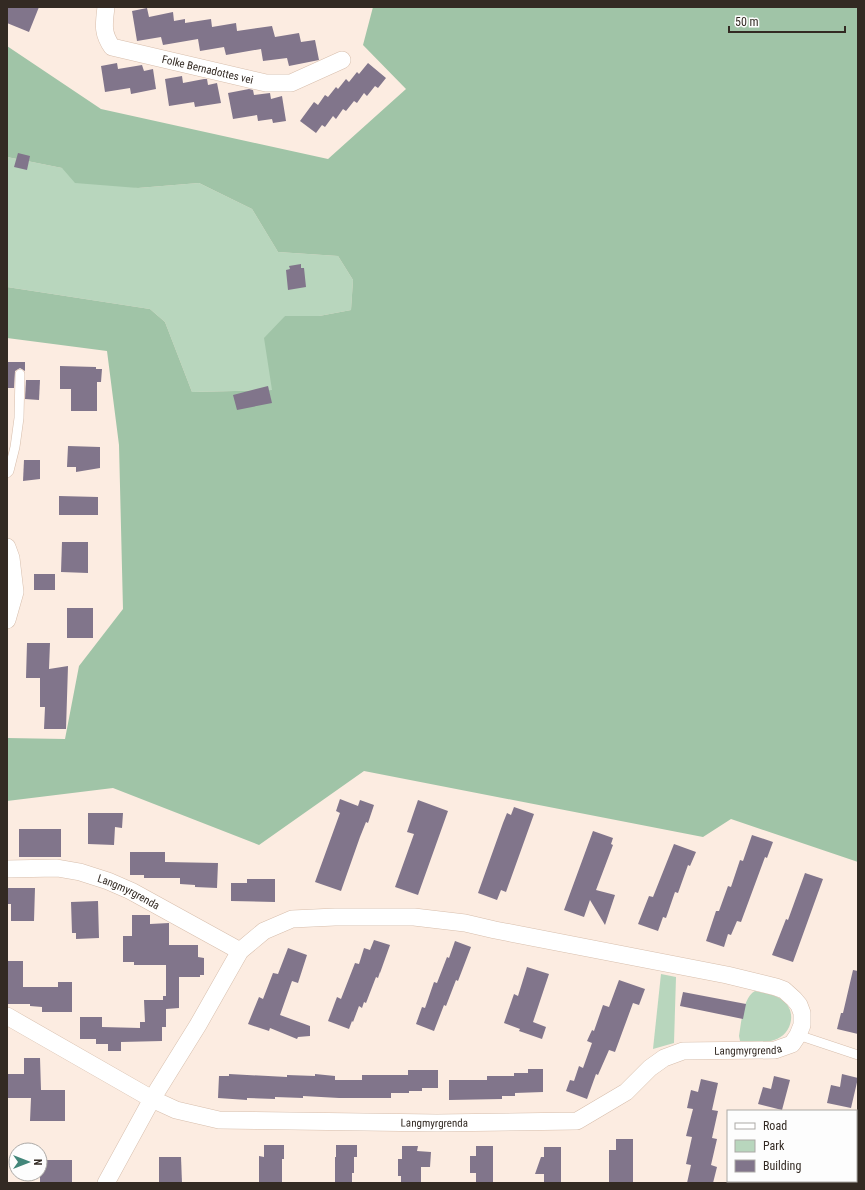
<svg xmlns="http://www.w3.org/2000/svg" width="865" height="1190" font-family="'Roboto Condensed',sans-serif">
  <rect width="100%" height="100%" fill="#fcece1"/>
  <g fill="#b8d6bd">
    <path d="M 7,157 L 62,168 L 138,188 L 199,183 L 252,209 L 278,252 L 338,256 L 353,280 L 351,310 L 319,316 L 285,316 L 272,390 L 192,392 L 165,322 L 150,309 L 7,287 Z"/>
    <path d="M 661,974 L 676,977 L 674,1043 L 653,1049 Z"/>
    <path d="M 755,991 C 764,993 774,994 781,999 C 797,1009 793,1032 777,1039 C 766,1044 751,1042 740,1041 L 739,1036 C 741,1024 743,997 755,991 Z"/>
  </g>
  <path fill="#a0c4a7" d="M 373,7 L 858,7 L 858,862 L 731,819 L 703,837 L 364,771 L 259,845 L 113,788 L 7,801 L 7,738 L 65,739 L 79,666 L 123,609 L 119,445 L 107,351 L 7,338 L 7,287 L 150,309 L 165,322 L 192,392 L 272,390 L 264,338 L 285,316 L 319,316 L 351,310 L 353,280 L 338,256 L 278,252 L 252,209 L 199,183 L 138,188 L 75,183 L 62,168 L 7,157 L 7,46 L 101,109 L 328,159 L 406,89 L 363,45 Z"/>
  <g fill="#81758b">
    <path d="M 7,7 L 39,7 L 29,32 L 7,23 Z"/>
    <path d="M 147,8 L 149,17 L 173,12 L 174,21 L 185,19 L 185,23 L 211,19 L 212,27 L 236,23 L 237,31 L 272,26 L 275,37 L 299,33 L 301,42 L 315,40 L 319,60 L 289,66 L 287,58 L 263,61 L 261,49 L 226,55 L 224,47 L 200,51 L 198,39 L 163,45 L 161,37 L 137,41 L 132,11 Z"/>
    <path d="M 117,63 L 118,69 L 142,65 L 144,71 L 153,69 L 156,89 L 131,94 L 130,88 L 105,92 L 101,66 Z"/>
    <path d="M 368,63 L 386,78 L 378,88 L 375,86 L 367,96 L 364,93 L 357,103 L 354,101 L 346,111 L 343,109 L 336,119 L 333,116 L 325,127 L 322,125 L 316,133 L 300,121 L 314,102 L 318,105 L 325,95 L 328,97 L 336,87 L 338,89 L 346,79 L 349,82 L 357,72 L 359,74 Z"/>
    <path d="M 182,76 L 183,83 L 204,79 L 207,79 L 208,85 L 217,83 L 221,103 L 195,107 L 194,102 L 169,106 L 165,79 Z"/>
    <path d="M 249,89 L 253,90 L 254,95 L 270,93 L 271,99 L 282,96 L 286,121 L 273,123 L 272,119 L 258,121 L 257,115 L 233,119 L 228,93 Z"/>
    <path d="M 18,153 L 30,156 L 27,170 L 14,167 Z"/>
    <path d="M 301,264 L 301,268 L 304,268 L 306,287 L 288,290 L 286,270 L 290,269 L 289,266 Z"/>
    <path d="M 7,362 L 25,362 L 25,371 L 20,368 L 15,371 L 14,388 L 7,388 Z"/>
    <path d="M 60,366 L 96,367 L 96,369 L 102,369 L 101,382 L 97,382 L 97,411 L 71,411 L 71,389 L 60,389 Z"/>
    <path d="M 26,380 L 40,380 L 39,400 L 25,399 Z"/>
    <path d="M 268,386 L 272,403 L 237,410 L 233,395 Z"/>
    <path d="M 68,446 L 100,447 L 100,468 L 76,472 L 76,467 L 67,467 Z"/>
    <path d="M 24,460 L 40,460 L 40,479 L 23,481 Z"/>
    <path d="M 59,496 L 98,497 L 98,515 L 59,515 Z"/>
    <path d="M 62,542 L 88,542 L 88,573 L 61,572 Z"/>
    <rect x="34" y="574" width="21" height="16"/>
    <rect x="67" y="608" width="26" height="30"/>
    <path d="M 27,643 L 50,643 L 49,669 L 68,666 L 66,729 L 44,729 L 45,707 L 40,707 L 40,678 L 26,678 Z"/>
    <path d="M 340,799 L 358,806 L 360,800 L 374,805 L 368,823 L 366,822 L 360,837 L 341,891 L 315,882 L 340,813 L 336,811 Z"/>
    <path d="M 418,800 L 448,811 L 418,895 L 395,887 L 414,834 L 407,832 Z"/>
    <path d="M 514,807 L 534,814 L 506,892 L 501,890 L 497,900 L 478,893 L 503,823 L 507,813 L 511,815 Z"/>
    <path d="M 88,813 L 123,813 L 122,828 L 115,827 L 114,845 L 88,844 Z"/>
    <rect x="19" y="829" width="42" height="28"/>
    <path d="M 593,831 L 613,838 L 611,844 L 613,845 L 596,890 L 615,895 L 605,925 L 590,900 L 584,917 L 564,910 Z"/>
    <path d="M 752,835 L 773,842 L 767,858 L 765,857 L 741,922 L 737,921 L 731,935 L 728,934 L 724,947 L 706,941 L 716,911 L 719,911 L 728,886 L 731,887 L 740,860 L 743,861 Z"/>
    <path d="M 674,844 L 696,852 L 690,866 L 688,865 L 678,893 L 675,892 L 666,918 L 663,917 L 658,931 L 638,924 L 649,896 L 653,897 Z"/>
    <path d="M 130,852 L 165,852 L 165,862 L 218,863 L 217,888 L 195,887 L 195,885 L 180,884 L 180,878 L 144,878 L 144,875 L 130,875 Z"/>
    <path d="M 805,873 L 823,879 L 793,962 L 772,955 L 786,919 L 788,920 Z"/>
    <path d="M 247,879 L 275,879 L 275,902 L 231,901 L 231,883 L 247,883 Z"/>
    <path d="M 8,888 L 35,888 L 34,921 L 11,921 L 11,904 L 8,904 Z"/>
    <path d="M 98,901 L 99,938 L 76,939 L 76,933 L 72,933 L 71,902 Z"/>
    <path d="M 132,915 L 150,915 L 150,924 L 169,923 L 169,945 L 198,945 L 198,957 L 204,958 L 204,975 L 200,975 L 200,977 L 179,977 L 179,1008 L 166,1009 L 166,1027 L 162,1027 L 162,1041 L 121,1042 L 121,1051 L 108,1051 L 108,1044 L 96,1044 L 96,1039 L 80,1039 L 80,1017 L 102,1017 L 102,1027 L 140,1028 L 140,1022 L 145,1022 L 144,1000 L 163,1000 L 163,996 L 166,996 L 166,965 L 134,965 L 134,962 L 123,962 L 123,936 L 132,936 Z"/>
    <path d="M 374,940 L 390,945 L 380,973 L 380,972 L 378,978 L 376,977 L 366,1003 L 364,1002 L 362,1008 L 359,1006 L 353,1022 L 352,1021 L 349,1029 L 328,1021 L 337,997 L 341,999 L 355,963 L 359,964 L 364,948 L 370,950 Z"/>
    <path d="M 455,941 L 471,947 L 458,981 L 456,980 L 446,1006 L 444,1005 L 434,1031 L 416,1024 L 422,1007 L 425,1008 L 434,982 L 437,983 L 447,957 L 449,958 Z"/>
    <path d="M 288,948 L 307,955 L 298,983 L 292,981 L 280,1015 L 310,1026 L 310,1036 L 298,1037 L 297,1039 L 270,1028 L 269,1031 L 248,1024 L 259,997 L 263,999 L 273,973 L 278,974 Z"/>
    <path d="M 7,961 L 23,961 L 23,987 L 58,987 L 58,982 L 72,982 L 72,1012 L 42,1012 L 42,1007 L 30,1006 L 30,1004 L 7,1004 Z"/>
    <path d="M 527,967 L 549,974 L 533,1022 L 546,1027 L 542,1039 L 519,1031 L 520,1029 L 504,1023 L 514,994 L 518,996 Z"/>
    <path d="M 853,970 L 858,971 L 858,1034 L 837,1029 L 841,1013 L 843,1013 Z"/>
    <path d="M 619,980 L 645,989 L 639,1005 L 633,1003 L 615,1052 L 609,1050 L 598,1075 L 596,1074 L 587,1099 L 566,1091 L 570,1080 L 574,1081 L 579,1066 L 583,1068 L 592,1043 L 587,1041 L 592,1030 L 594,1031 L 603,1005 L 609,1007 Z"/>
    <path d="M 683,992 L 746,1004 L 743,1019 L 680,1006 Z"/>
    <path d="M 24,1058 L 40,1058 L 41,1090 L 65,1090 L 65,1121 L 30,1121 L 31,1098 L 7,1098 L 7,1074 L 24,1074 Z"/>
    <path d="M 528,1069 L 543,1069 L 543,1092 L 515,1093 L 515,1096 L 502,1096 L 502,1099 L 449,1100 L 449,1080 L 487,1080 L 487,1076 L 514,1076 L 514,1073 L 528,1073 Z"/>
    <path d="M 408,1070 L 438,1070 L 438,1088 L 422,1088 L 422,1091 L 409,1091 L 409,1093 L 391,1093 L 391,1098 L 339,1098 L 303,1096 L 303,1098 L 275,1097 L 275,1099 L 247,1098 L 247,1100 L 218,1098 L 219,1076 L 229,1076 L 229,1074 L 287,1077 L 287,1075 L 315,1076 L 315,1074 L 335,1076 L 335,1080 L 362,1080 L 362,1075 L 408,1075 Z"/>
    <path d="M 842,1074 L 858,1078 L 851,1108 L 827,1103 L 831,1085 L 840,1087 Z"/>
    <path d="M 774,1076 L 790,1080 L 782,1110 L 758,1104 L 763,1087 L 771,1089 Z"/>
    <path d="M 701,1079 L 718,1083 L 712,1110 L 718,1111 L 712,1138 L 717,1139 L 711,1165 L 717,1167 L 713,1183 L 687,1183 L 691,1165 L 686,1164 L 692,1137 L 686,1136 L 693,1109 L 687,1108 L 691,1090 L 698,1092 Z"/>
    <path d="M 616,1139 L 633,1139 L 633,1183 L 609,1183 L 609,1150 L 616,1150 Z"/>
    <path d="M 264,1145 L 284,1145 L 284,1159 L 282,1159 L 282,1183 L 259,1183 L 259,1156 L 264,1157 Z"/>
    <path d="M 336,1145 L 357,1145 L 357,1157 L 354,1157 L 354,1173 L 352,1173 L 352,1183 L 335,1183 L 335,1157 L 336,1157 Z"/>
    <path d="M 402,1146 L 418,1146 L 417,1151 L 431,1152 L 430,1167 L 421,1167 L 421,1183 L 401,1183 L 401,1176 L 398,1176 L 398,1159 L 402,1159 Z"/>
    <path d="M 476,1146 L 493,1146 L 493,1183 L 476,1183 L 476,1173 L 470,1173 L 470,1156 L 476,1156 Z"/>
    <path d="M 544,1147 L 561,1147 L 561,1183 L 544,1183 L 544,1174 L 535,1174 L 541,1157 L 544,1157 Z"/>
    <path d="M 159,1157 L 181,1157 L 182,1183 L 159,1183 Z"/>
    <rect x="40" y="1160" width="32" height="22"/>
  </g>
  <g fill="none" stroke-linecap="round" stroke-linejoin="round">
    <g stroke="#d7beac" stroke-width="10">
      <g id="service">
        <path d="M 7,473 L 9,471 L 15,447 L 19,418 L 20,374"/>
        <path d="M 798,1035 L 858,1055"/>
      </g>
    </g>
    <g stroke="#d7beac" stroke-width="18">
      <g id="minor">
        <path id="s1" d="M 106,7 C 104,24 102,33 112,47 L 266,83 L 291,83 L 342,60"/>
        <path d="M 7,547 L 11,558 L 15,592 L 7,620"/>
        <path id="s2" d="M 7,869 L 57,868 L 80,872 L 108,881 L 131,891 L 240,951"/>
        <path id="s3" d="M 7,1016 L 152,1099 L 176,1110 L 219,1120 L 437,1123 L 577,1121 L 626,1092 L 650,1068 L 664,1058 L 683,1051 L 775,1050 L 792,1044 L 798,1035 L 802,1025 L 802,1013 L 799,1005 L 794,999 L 784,990 L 776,987 L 727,975 L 495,930 L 465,923 L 414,917 L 335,917 L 292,919 L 264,931 L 240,951 L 198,1025 L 152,1099 L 106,1183"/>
      </g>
    </g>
    <use href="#service" stroke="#fff" stroke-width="9"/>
    <use href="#minor" stroke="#fff" stroke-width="17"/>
  </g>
  <g text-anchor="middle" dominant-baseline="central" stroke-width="3" stroke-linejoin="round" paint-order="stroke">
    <g font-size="11" fill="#332a23" stroke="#fdfdfd">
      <text stroke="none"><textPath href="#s1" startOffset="140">Folke Bernadottes vei</textPath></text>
      <text stroke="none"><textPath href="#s2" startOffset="126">Langmyrgrenda</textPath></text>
      <text stroke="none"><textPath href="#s3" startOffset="789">Langmyrgrenda</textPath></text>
      <text stroke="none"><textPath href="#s3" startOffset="453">Langmyrgrenda</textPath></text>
    </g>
  </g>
  <rect width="865" height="1190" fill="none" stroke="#332a23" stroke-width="16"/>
  <rect x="727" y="1110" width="130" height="72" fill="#fdfdfd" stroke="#aca9a6"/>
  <rect x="735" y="1123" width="20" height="6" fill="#ffffff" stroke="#aca9a6"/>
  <text x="763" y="1130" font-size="12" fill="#332a23">Road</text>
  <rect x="735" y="1140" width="20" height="12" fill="#b8d6bd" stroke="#aca9a6"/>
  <text x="763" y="1150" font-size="12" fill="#332a23">Park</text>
  <rect x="735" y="1160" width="20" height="12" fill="#81758b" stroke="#aca9a6"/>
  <text x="763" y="1170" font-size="12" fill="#332a23">Building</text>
  <g transform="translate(28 1162) rotate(90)"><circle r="19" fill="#fdfdfd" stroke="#aca9a6"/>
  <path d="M0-3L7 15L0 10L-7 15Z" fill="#42867a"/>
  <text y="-6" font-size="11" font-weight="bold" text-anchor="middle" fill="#332a23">N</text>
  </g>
  <path d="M729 26v6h116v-6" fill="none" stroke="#332a23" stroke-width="2"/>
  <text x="735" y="26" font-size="12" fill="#332a23" stroke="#fdfdfd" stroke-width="3" paint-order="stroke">50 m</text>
</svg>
